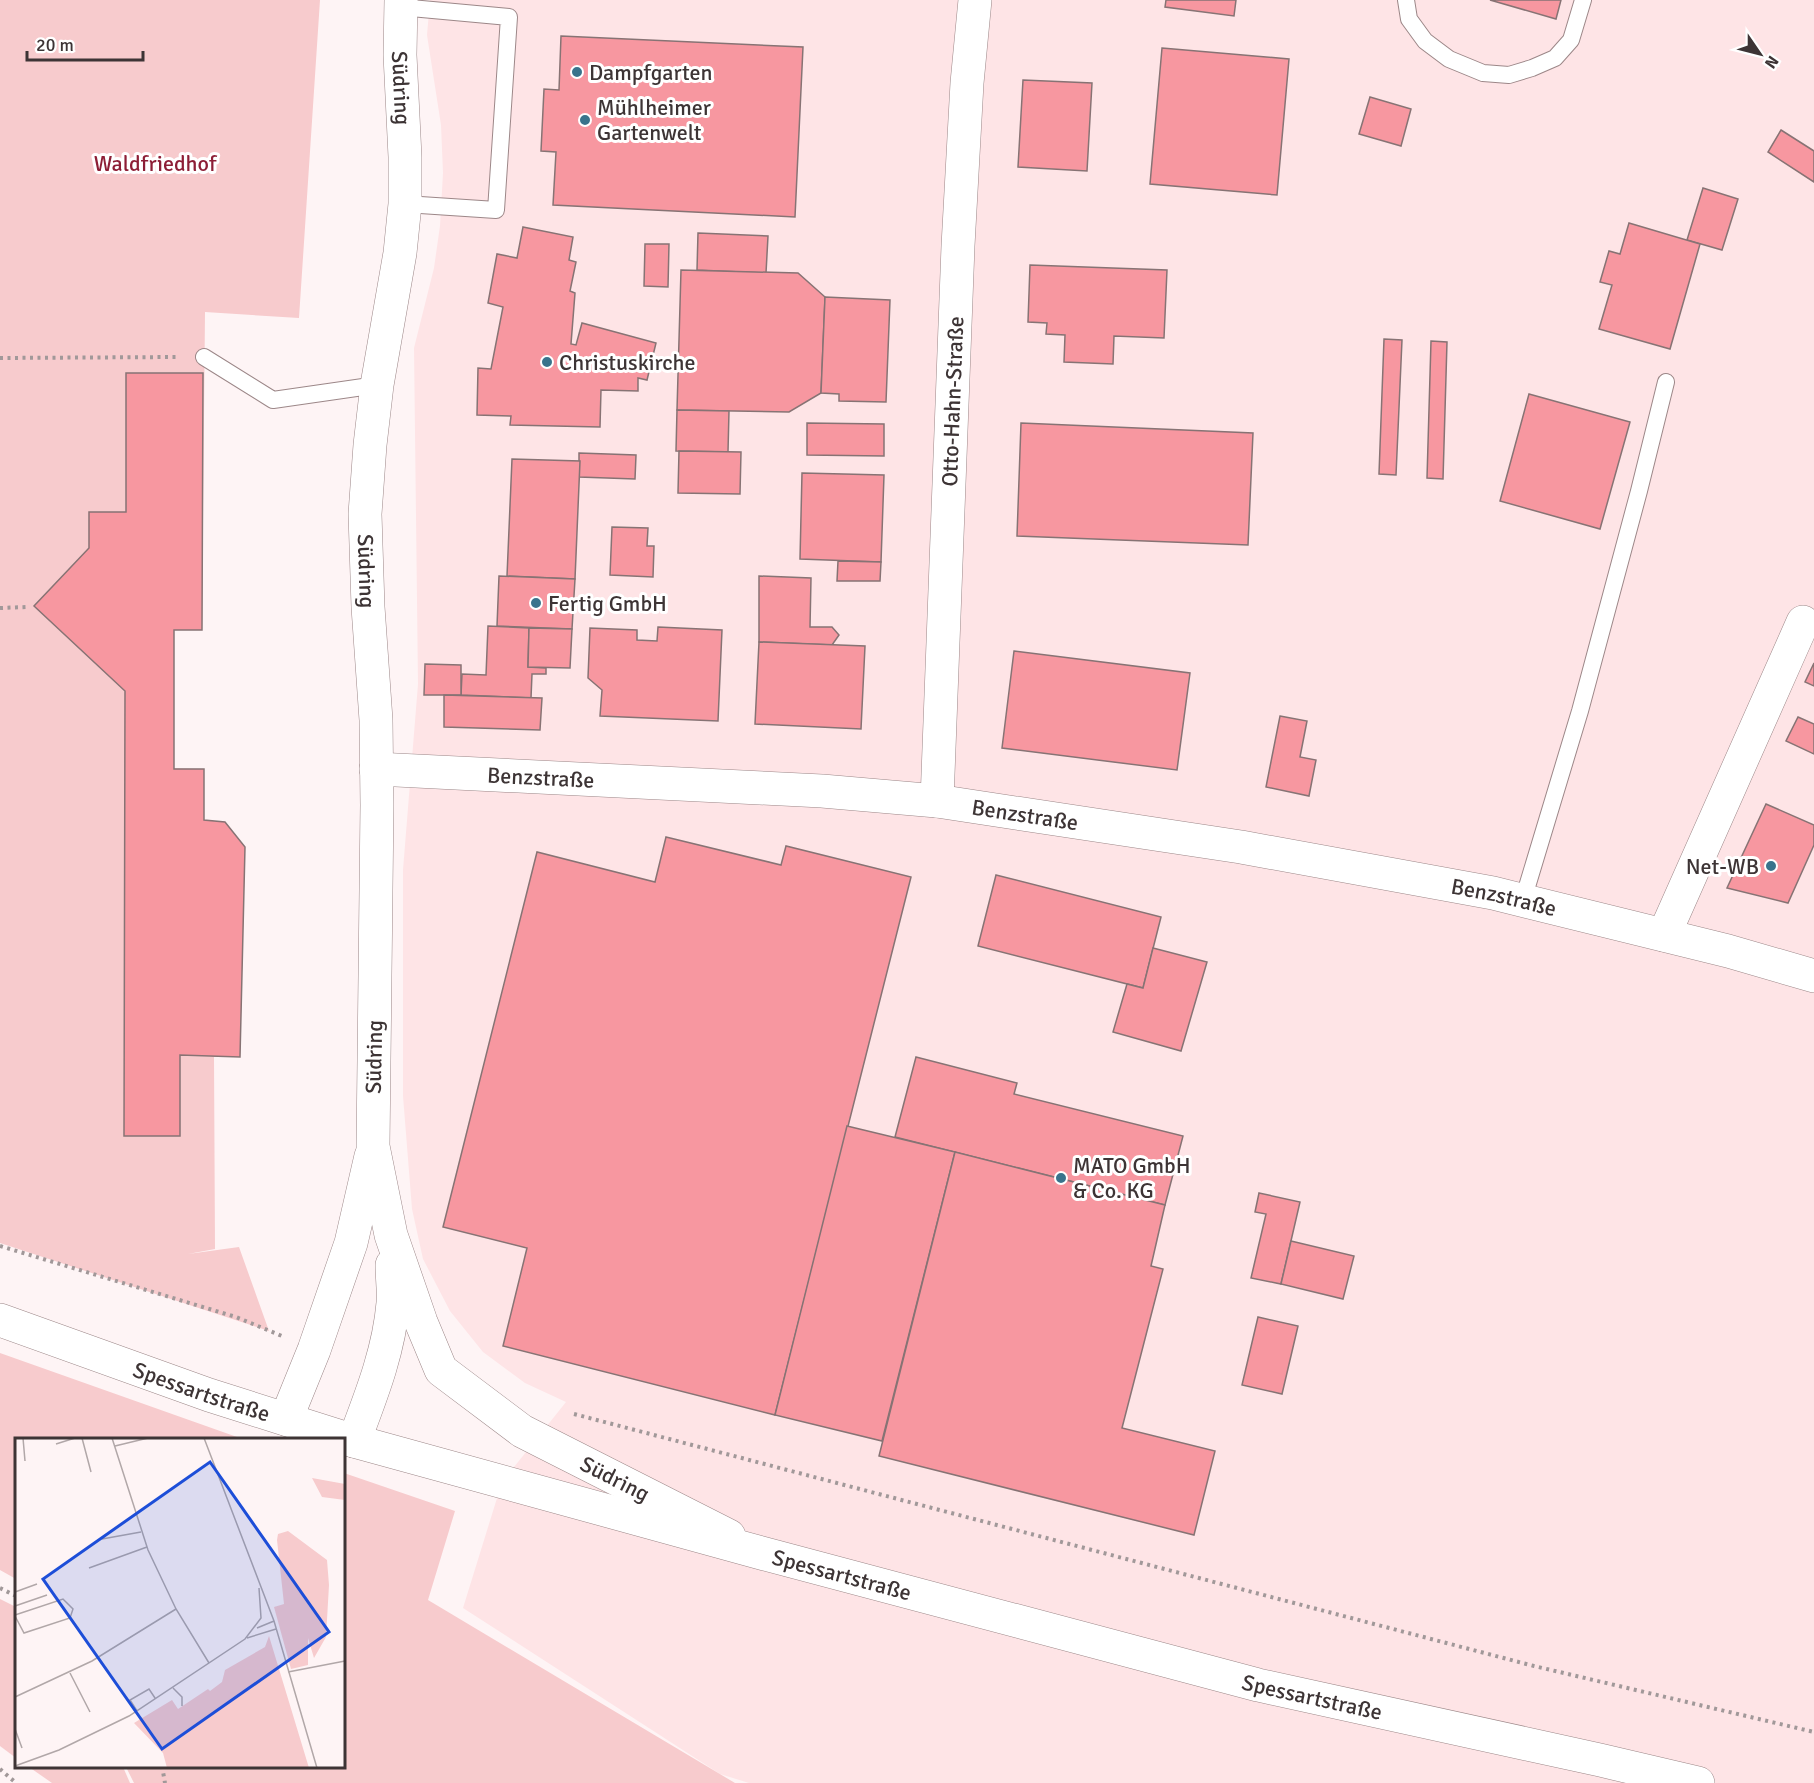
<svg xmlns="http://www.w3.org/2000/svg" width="1814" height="1783" font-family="Signika,sans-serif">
  <rect width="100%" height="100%" fill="#fef4f5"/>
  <path fill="#fee4e6" d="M 430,0 L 1814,0 L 1814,1783 L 749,1783 L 720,1774 L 463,1608 L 502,1482 L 566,1402 L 525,1383 L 483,1352 L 450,1311 L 423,1259 L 412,1209 L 403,1096 L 403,870 L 418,684 L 414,348 L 434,268 L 440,226 L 443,173 L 441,125 L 427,35 Z"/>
  <g fill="#f7cbcd">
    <path d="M 0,0 L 320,0 L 299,318 L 205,312 L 202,630 L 174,630 L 174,768 L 204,769 L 204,820 L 225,822 L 245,847 L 240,1057 L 214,1057 L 215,1249 L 188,1254 L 239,1247 L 269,1331 L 0,1243 Z"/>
    <path d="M 0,1353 L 237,1437 L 245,1439 L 16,1440 L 16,1579 L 0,1570 Z"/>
    <path d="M 344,1473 L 455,1511 L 428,1600 L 735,1783 L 134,1783 L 126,1767 L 344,1766 Z"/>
    <path d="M 0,1599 L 16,1607 L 16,1758 L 0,1746 Z"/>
    <path d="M 29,1767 L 123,1767 L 130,1783 L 52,1783 Z"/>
  </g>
  <g fill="#f797a0" stroke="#877374" stroke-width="1.5">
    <path d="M 1166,0 L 1236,0 L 1234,16 L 1165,7 Z"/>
    <path d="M 1490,0 L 1561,0 L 1556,19 Z"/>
    <path d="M 561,36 L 803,47 L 795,217 L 553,205 L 556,152 L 541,151 L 544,89 L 559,90 Z"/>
    <path d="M 1162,48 L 1289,59 L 1277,195 L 1150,184 Z"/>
    <path d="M 1023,80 L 1092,83 L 1087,171 L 1018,167 Z"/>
    <path d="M 1370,97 L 1411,109 L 1401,146 L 1359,134 Z"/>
    <path d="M 1781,130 L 1814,151 L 1814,182 L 1768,152 Z"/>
    <path d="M 1703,188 L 1738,199 L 1722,250 L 1687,240 Z"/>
    <path d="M 1629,223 L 1700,244 L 1670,349 L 1599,329 L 1612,285 L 1600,282 L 1609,251 L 1620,254 Z"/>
    <path d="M 523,227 L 573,237 L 569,260 L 576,262 L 570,291 L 575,293 L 571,344 L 576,345 L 582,323 L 656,343 L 647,380 L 638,378 L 638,391 L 601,390 L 600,427 L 510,425 L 511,416 L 477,415 L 478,368 L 491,369 L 503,307 L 488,303 L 497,254 L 517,258 Z"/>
    <path d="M 698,233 L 768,236 L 766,273 L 697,270 Z"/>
    <path d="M 645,244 L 669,244 L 668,287 L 644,286 Z"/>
    <path d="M 1030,265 L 1167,270 L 1164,338 L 1114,336 L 1113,364 L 1064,362 L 1065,335 L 1046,334 L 1047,323 L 1028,322 Z"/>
    <path d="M 681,270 L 798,273 L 825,297 L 821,393 L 789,412 L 677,410 Z"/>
    <path d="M 825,297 L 890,300 L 886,402 L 839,401 L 839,394 L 821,393 Z"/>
    <path d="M 1384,339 L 1402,340 L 1396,475 L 1379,474 Z"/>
    <path d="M 1431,341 L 1447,342 L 1443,479 L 1427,478 Z"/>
    <path d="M 126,373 L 203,373 L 202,630 L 174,630 L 174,769 L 204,769 L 204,820 L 225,822 L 245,847 L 240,1057 L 180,1055 L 180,1136 L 124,1136 L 125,691 L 34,606 L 89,548 L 89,512 L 126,512 Z"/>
    <path d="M 1529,394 L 1630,422 L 1600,529 L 1500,501 Z"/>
    <path d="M 677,410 L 729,411 L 728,452 L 676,451 Z"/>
    <path d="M 807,423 L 884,424 L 884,456 L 807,455 Z"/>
    <path d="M 1021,423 L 1253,433 L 1248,545 L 1017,536 Z"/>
    <path d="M 679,451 L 741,452 L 740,494 L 678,493 Z"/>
    <path d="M 579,453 L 636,455 L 635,479 L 579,477 Z"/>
    <path d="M 512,459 L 580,461 L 575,579 L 507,576 Z"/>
    <path d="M 802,473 L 884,475 L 881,562 L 800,559 Z"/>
    <path d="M 612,527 L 648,528 L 647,546 L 654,546 L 653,577 L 610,575 Z"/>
    <path d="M 838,561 L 881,562 L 880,581 L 837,581 Z"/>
    <path d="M 499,576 L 575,579 L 572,629 L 497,626 Z"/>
    <path d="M 759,576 L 811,578 L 810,627 L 832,627 L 839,635 L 832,645 L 759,642 Z"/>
    <path d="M 488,626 L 529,628 L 528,667 L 546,668 L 546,674 L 532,674 L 531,698 L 461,695 L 462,674 L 486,675 Z"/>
    <path d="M 658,627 L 722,630 L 718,721 L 600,716 L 602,690 L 588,678 L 590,628 L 637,630 L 637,640 L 657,641 Z"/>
    <path d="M 529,628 L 572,629 L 570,668 L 528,667 Z"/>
    <path d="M 759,642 L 865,646 L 861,729 L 755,724 Z"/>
    <path d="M 1014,651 L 1190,673 L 1177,770 L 1002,748 Z"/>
    <path d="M 1814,663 L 1814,686 L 1805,682 Z"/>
    <path d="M 425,664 L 461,665 L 461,695 L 424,695 Z"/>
    <path d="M 444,695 L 542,698 L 540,730 L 444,727 Z"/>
    <path d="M 1280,716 L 1307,721 L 1300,757 L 1316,760 L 1309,796 L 1266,787 Z"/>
    <path d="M 1798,717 L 1814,724 L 1814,754 L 1786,741 Z"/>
    <path d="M 1766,804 L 1814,825 L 1814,845 L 1788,903 L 1727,888 Z"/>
    <path d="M 666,837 L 781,865 L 786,846 L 911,877 L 775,1415 L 503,1346 L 527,1248 L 443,1227 L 537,852 L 655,882 Z"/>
    <path d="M 996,875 L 1161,917 L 1143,988 L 978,946 Z"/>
    <path d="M 1153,948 L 1207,962 L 1181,1051 L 1113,1032 L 1127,984 L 1143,988 Z"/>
    <path d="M 916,1057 L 1017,1083 L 1014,1094 L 1183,1136 L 1165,1205 L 895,1137 Z"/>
    <path d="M 847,1126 L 955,1152 L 882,1441 L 775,1415 Z"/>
    <path d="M 955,1152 L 1165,1205 L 1151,1266 L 1163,1269 L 1122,1428 L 1215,1451 L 1194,1535 L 879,1456 Z"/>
    <path d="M 1259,1193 L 1300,1202 L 1281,1284 L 1251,1278 L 1266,1214 L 1255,1212 Z"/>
    <path d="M 1291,1241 L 1354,1256 L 1343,1299 L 1281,1284 Z"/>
    <path d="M 1258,1317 L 1298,1326 L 1282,1394 L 1242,1385 Z"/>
  </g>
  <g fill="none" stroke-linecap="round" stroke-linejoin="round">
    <g stroke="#9c8788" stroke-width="18">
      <g id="lane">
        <path d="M 1406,0 L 1409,19 L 1425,41 L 1449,59 L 1483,73 L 1509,75 L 1532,68 L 1555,58 L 1571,40 L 1583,0"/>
        <path d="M 400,7 L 509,17 L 496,210 L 405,204"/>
        <path d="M 204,357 L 273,400 L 377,385"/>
        <path d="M 1523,900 L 1580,711 L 1639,491 L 1666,382"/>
      </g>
    </g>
    <g stroke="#9c8788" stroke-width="34">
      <g id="street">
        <path id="s1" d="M 401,0 L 400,55 L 405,157 L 405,204 L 400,253 L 377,385 L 370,445 L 365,514 L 368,607 L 376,720 L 377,805 L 373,1146 L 391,1235 L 421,1322 L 441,1370 L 522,1431 L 729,1536"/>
        <path id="s2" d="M 376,769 L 822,791 L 937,801 L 1009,812 L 1241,847 L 1493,893 L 1728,951 L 1814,976"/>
        <path id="s3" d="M 937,801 L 958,246 L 967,83 L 975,0"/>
        <path d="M 1664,935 L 1803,622"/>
        <path d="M 286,1419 L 314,1350 L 351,1243 L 371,1156"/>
        <path d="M 354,1441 C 371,1396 389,1351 393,1303 C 394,1290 392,1278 392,1265"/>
      </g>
    </g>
    <g stroke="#9c8788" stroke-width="34">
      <g id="secondary">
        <path id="s4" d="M 0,1320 L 209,1395 L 354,1441 L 765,1554 L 1258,1685 L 1600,1760 L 1698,1783"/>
      </g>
    </g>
    <g stroke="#a19899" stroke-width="4" stroke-dasharray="3 4.5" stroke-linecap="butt">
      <path d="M 0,358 L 176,357"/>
      <path d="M 0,608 L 27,607"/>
      <path d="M 0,1246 L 236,1317 L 282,1336"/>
      <path d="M 574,1414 L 1534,1666 L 1814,1732"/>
      <path d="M 0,1588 L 16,1596"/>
      <path d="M 162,1766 L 165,1783"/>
      <path d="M 0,1769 L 16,1783"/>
    </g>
    <use href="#lane" stroke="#fff" stroke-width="16"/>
    <use href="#street" stroke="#fff" stroke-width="33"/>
    <use href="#secondary" stroke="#fff" stroke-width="33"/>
  </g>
  <g fill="#39738c" stroke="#fff" stroke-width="2">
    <circle cx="577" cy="72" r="6"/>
    <circle cx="585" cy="120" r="6"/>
    <circle cx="547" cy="362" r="6"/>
    <circle cx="536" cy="603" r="6"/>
    <circle cx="1771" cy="866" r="6"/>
    <circle cx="1061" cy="1178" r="6"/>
  </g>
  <g text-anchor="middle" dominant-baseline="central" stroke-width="6" stroke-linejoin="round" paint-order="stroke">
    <g font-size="22" fill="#3d3435" stroke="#fff" text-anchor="start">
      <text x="589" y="72">Dampfgarten</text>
      <text x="597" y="107">Mühlheimer<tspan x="597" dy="25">Gartenwelt</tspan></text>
      <text x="559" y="362">Christuskirche</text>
      <text x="548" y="603">Fertig GmbH</text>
      <text x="1759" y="866" text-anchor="end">Net-WB</text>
      <text x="1073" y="1165">MATO GmbH<tspan x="1073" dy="25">&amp; Co. KG</tspan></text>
    </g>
    <g font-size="22" fill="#3d3435" stroke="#fff">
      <text stroke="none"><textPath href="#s1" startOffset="88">Südring</textPath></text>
      <text stroke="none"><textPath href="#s3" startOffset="400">Otto-Hahn-Straße</textPath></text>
      <text stroke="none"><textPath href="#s1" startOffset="574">Südring</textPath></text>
      <text stroke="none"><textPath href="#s2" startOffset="165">Benzstraße</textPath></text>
      <text stroke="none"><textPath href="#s2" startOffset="651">Benzstraße</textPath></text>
      <text stroke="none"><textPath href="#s2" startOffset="1137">Benzstraße</textPath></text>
      <text transform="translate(374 1057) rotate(-89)">Südring</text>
      <text stroke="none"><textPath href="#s4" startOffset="214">Spessartstraße</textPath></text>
      <text stroke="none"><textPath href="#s1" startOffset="1590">Südring</textPath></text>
      <text stroke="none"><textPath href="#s4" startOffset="880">Spessartstraße</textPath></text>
      <text stroke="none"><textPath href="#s4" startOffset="1366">Spessartstraße</textPath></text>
    </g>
    <g font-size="22" fill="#8d1e36" stroke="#fff">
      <text x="155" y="163">Waldfriedhof</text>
    </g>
  </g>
  <g transform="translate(15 1438)">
    <rect width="330" height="330" fill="#fef4f5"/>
    <path d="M 297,40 L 330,46 L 330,62 L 307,59 ZM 273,93 L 312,122 L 314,147 L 311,199 L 299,220 L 293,200 L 293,227 L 276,231 L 259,169 L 269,166 L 262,102 L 263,96 ZM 254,198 L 294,330 L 152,330 L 148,315 L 119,285 L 157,262 L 163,271 L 193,251 L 195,253 L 207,244 L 210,232 L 250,209 Z" fill="#f7cbcd"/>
    <path fill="none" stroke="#b1a7a8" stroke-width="1.5" d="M 8,0 L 10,23M 67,0 L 76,34M 97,0 L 133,112 L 161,171 L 194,225M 189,0 L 259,183 L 302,330M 41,6 L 60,0M 100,8 L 133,0M 87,101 L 126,94M 74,130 L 132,109M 0,154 L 22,146M 0,168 L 32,157M 0,177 L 48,161 L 58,171 L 55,180 L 9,195 L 0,178M 242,190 L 259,183M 232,200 L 261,191M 273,234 L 330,223M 55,235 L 75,274M 158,250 L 167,259 L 167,268M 0,259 L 77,223 L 161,171M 122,273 L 115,262 L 134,251 L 140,260M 0,291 L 7,310M 0,328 L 44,312 L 114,278 L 230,201 L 246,180 L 244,150"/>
    <path fill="#1d4ed8" fill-opacity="0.15" stroke="#1d4ed8" stroke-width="3" d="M 195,24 L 314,194 L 147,311 L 28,141 Z"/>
    <rect width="330" height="330" fill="none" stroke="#3d3435" stroke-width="3"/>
  </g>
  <g transform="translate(1760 54) rotate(125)" stroke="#ffffff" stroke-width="4.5" paint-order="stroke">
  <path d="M0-4.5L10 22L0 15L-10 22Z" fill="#3d3435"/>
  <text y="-9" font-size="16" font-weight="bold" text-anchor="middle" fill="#3d3435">N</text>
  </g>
  <path d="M27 51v9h116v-9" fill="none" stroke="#3d3435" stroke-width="3"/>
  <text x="36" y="51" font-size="18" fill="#3d3435" stroke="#ffffff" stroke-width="4.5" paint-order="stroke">20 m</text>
</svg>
